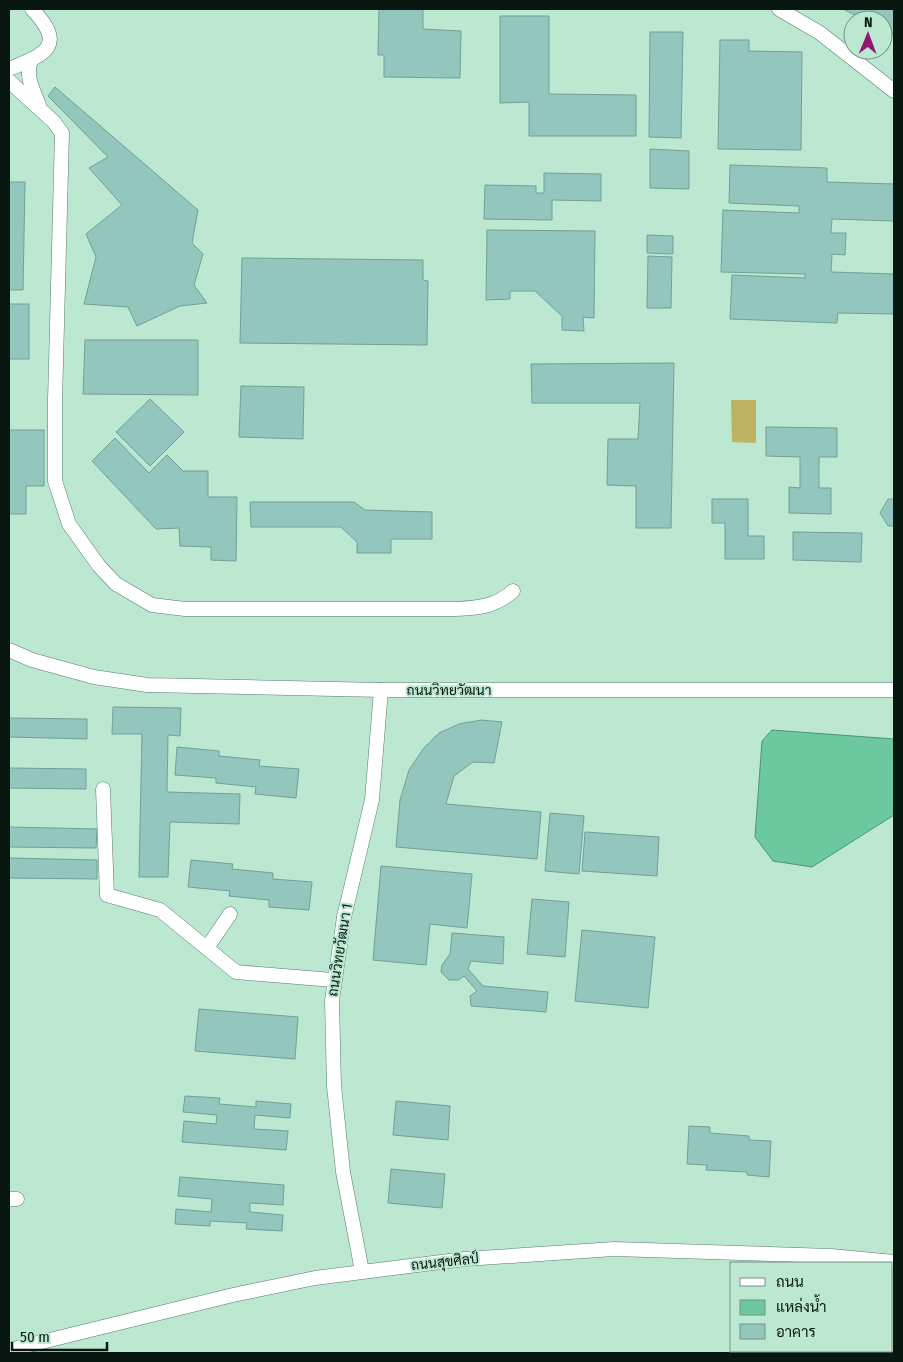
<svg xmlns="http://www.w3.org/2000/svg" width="903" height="1362" font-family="'Fira Sans Condensed',Sarabun,sans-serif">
  <rect width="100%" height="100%" fill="#bce7d1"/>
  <path fill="#bcb365" d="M 731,400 L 756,400 L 756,443 L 732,442 Z"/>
  <path fill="#6cc89e" stroke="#4e9374" d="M 772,730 L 894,739 L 894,815 L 812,867 L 773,861 L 755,837 L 762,741 Z"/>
  <g fill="#93c7bd" stroke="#6fa198">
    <path d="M 379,9 L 423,9 L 423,29 L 461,31 L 460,78 L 384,77 L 384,55 L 378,55 Z"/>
    <path d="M 843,9 L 894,9 L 894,31 L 889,42 L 883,39 L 883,20 L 865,20 Z"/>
    <path d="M 500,16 L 549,16 L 549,94 L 636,95 L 636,136 L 529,136 L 529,102 L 500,103 Z"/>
    <path d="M 650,32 L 683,32 L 681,138 L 649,137 Z"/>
    <path d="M 720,40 L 749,40 L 749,51 L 802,52 L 801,150 L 718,149 Z"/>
    <path d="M 55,87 L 198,210 L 192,243 L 203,254 L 194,285 L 207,303 L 180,306 L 137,326 L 128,307 L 84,304 L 96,257 L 86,234 L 122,205 L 89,168 L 108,157 L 48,96 Z"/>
    <path d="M 650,149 L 689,151 L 689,189 L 650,188 Z"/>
    <path d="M 730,165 L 827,168 L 827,182 L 894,184 L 894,221 L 832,219 L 831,233 L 846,233 L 845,255 L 832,254 L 831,272 L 894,274 L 894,314 L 838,313 L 837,323 L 730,319 L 732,275 L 805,278 L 805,274 L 721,272 L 723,210 L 799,213 L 799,206 L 729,203 Z"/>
    <path d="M 544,173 L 601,174 L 601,201 L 552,200 L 552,220 L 484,219 L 485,185 L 536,186 L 536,193 L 544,193 Z"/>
    <path d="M 9,182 L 25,182 L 23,290 L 9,290 Z"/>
    <path d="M 487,230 L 595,231 L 594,318 L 583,317 L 584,331 L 562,330 L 562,316 L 535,291 L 510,291 L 510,299 L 486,300 Z"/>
    <path d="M 647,235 L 673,236 L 673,254 L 647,253 Z"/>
    <path d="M 648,256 L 672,257 L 671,308 L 647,308 Z"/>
    <path d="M 242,258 L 423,260 L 423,280 L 428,281 L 427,345 L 240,343 Z"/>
    <rect x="9" y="304" width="20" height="55"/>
    <path d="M 85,340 L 198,340 L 198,395 L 83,394 Z"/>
    <path d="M 674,363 L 671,528 L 636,528 L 636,486 L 607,485 L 608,439 L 638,439 L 640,403 L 532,403 L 531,364 Z"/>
    <path d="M 241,386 L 304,387 L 303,439 L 239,437 Z"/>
    <path d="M 150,399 L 184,432 L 150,466 L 116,432 Z"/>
    <path d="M 766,427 L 837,428 L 837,457 L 819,457 L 819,488 L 831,488 L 831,514 L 789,513 L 789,487 L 800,488 L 800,457 L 766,456 Z"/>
    <path d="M 9,430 L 44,430 L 44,486 L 26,486 L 26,514 L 9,514 Z"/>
    <path d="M 115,438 L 149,473 L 167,455 L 183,471 L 208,471 L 208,497 L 237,497 L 236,561 L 211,560 L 211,547 L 180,546 L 179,528 L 156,529 L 92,461 Z"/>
    <path d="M 712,499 L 748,499 L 748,536 L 764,536 L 764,559 L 725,559 L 725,523 L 712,523 Z"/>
    <path d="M 888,499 L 894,499 L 894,526 L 888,526 L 880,513 Z"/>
    <path d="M 250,502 L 354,502 L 365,510 L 432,512 L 432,539 L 391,539 L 391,553 L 357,553 L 357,542 L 341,527 L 251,527 Z"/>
    <path d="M 793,532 L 862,533 L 861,562 L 793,560 Z"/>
    <path d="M 113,707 L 181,708 L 180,736 L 168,735 L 167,792 L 240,794 L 239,824 L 170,822 L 168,877 L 139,877 L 142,734 L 112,734 Z"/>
    <path d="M 9,718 L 87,719 L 87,739 L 9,737 Z"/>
    <path d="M 481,720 L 502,722 L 494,763 L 473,762 L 454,776 L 446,804 L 541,812 L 537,859 L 396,847 L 400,800 L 409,770 L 423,749 L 439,733 L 459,724 Z"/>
    <path d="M 177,747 L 219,751 L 219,756 L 260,760 L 259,766 L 299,769 L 296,798 L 255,794 L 256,787 L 216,783 L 216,778 L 175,775 Z"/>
    <path d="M 9,768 L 86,769 L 86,789 L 9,788 Z"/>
    <path d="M 550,813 L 584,816 L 579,874 L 545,871 Z"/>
    <path d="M 9,827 L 97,829 L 96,848 L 9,847 Z"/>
    <path d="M 585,832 L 659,837 L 657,876 L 582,871 Z"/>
    <path d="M 9,858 L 97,860 L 97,879 L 9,878 Z"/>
    <path d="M 191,860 L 233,864 L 232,869 L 273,873 L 273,879 L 312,882 L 309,910 L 269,907 L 269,900 L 229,896 L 230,891 L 188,887 Z"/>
    <path d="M 381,866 L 472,874 L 467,928 L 430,924 L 426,965 L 373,960 Z"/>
    <path d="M 532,899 L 569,902 L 565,957 L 527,954 Z"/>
    <path d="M 582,930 L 655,937 L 648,1008 L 575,1001 Z"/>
    <path d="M 452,933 L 504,937 L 503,964 L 471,961 L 468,969 L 483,986 L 548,992 L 546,1012 L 471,1006 L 470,996 L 477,991 L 464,976 L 459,980 L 449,980 L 441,972 L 442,965 L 450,954 Z"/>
    <path d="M 199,1009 L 298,1017 L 295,1059 L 195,1051 Z"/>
    <path d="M 185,1096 L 220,1098 L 219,1104 L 256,1107 L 256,1101 L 291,1104 L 290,1118 L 255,1115 L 254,1129 L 288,1131 L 286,1150 L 182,1142 L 184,1121 L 216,1124 L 217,1115 L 183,1112 Z"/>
    <path d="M 396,1101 L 450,1106 L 448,1140 L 393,1135 Z"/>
    <path d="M 689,1126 L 710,1127 L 710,1133 L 749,1136 L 749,1140 L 771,1141 L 769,1177 L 747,1175 L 747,1172 L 706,1170 L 707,1165 L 687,1164 Z"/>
    <path d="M 391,1169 L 445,1174 L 442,1208 L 388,1203 Z"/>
    <path d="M 180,1177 L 284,1185 L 283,1205 L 250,1203 L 250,1212 L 283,1215 L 282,1231 L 246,1229 L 247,1223 L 210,1221 L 210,1226 L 175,1224 L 176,1209 L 211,1212 L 212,1199 L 178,1196 Z"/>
  </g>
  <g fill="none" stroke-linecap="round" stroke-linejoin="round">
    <g stroke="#567e6a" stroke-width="15">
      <g id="minor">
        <path d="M 779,9 L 820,33 L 894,91"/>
        <path d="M 31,60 C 25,77 33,89 39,105"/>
        <path d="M 9,69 C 46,54 67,46 32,9"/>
        <path d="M 9,81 L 53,121 L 62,133 L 55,401 L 55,481 L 69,524 L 99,566 L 116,584 L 152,605 L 185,609 L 455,609 C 477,608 495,607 513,591"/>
        <path d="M 9,650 L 32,660 L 94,677 L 147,685 L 381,690 L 894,690"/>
        <path d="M 103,789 L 107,895 L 160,910 L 236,972 L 333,980"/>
        <path d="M 207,948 L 230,914"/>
        <path d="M 9,1199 L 17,1199"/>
        <path d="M 362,1271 L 343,1172 L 334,1086 L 332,1001 L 344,917 L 372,800 L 381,690"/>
        <path d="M 9,1350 L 233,1295 L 315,1278 L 465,1259 L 614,1249 L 831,1256 L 894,1262"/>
      </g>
    </g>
    <use href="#minor" stroke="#fff" stroke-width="14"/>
  </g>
  <g text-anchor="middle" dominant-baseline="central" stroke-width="4" stroke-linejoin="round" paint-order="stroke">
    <g font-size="14" fill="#081811" stroke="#bce7d1">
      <text x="449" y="690">ถนนวิทยวัฒนา</text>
      <text transform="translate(340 950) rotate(-81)">ถนนวิทยวัฒนา 1</text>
      <text transform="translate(445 1262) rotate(-6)">ถนนสุขศิลป์</text>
    </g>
  </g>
  <rect width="903" height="1362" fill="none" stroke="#081811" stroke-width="20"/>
  <rect x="730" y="1262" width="162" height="90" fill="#bce7d1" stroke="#749484"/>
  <rect x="740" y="1278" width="25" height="8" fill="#ffffff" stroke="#749484"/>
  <text x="776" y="1287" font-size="15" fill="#081811">ถนน</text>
  <rect x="740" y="1300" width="25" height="15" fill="#6cc89e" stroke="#749484"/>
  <text x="776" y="1312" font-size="15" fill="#081811">แหล่งน้ำ</text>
  <rect x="740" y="1324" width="25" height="15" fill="#93c7bd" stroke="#749484"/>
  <text x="776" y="1337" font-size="15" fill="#081811">อาคาร</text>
  <g transform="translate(868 35) rotate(1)"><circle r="24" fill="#bce7d1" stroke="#749484"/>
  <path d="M0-4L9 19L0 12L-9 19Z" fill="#931671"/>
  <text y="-8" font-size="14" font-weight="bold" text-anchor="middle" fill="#081811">N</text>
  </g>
  <path d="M12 1342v8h95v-8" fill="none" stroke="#081811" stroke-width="2.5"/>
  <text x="20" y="1342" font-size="15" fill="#081811" stroke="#bce7d1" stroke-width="4" paint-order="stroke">50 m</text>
</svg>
